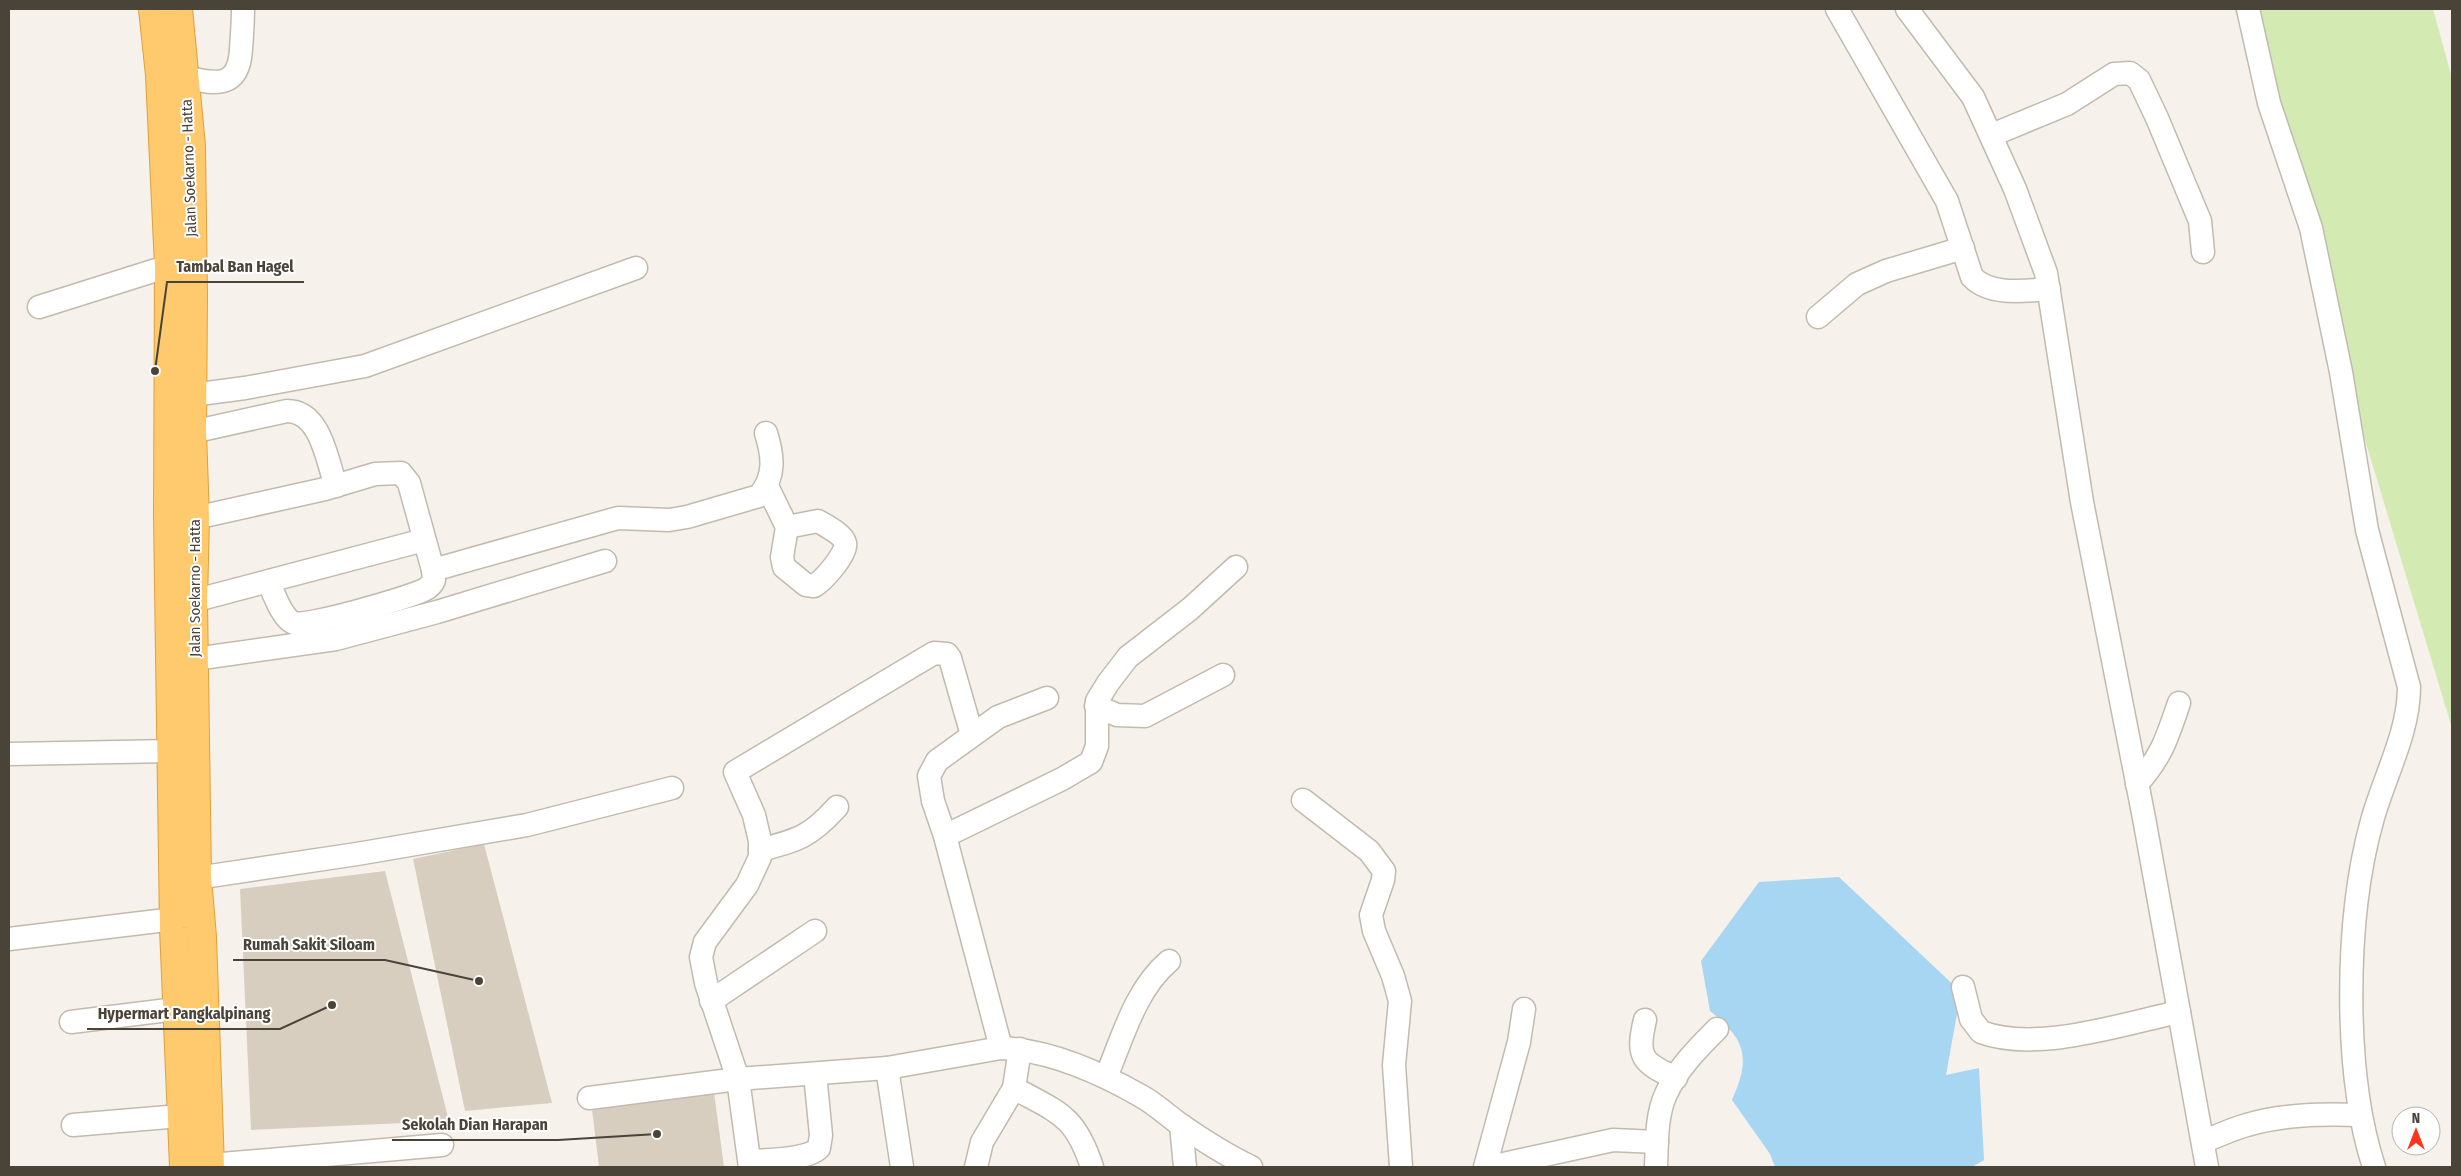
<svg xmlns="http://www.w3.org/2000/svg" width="2461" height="1176" font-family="'Fira Sans Condensed',sans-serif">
  <rect width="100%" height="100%" fill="#f6f2eb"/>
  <path fill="#d3eab3" d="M 2235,9 L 2433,9 L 2452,78 L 2452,728 Z"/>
  <path fill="#a7d6f3" d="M 1839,877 L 1961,992 L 1946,1075 L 1979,1068 L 1984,1160 L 1972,1167 L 1775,1167 L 1770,1154 L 1732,1100 C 1751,1057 1746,1040 1710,1011 L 1701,961 L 1759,882 Z"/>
  <g fill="#d8cec0">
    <path d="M 484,844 L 552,1103 L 465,1111 L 413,859 Z"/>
    <path d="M 385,871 L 449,1121 L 251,1130 L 240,889 Z"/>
    <path d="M 713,1085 L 724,1167 L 599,1167 L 591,1101 Z"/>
  </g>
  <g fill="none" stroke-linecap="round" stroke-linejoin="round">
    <g stroke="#c2baad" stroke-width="25">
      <g id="minor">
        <path d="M 1837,9 L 1947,201 L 1972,277 C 1990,296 2025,291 2049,289"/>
        <path d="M 1907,9 L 1973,97 L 2015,189 L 2046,273 L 2082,502 L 2144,818 L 2207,1167"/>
        <path d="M 2248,9 L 2269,103 L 2311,228 L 2341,372 L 2367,530 L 2409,687 C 2409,733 2384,777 2372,821 C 2345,918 2343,1072 2374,1167"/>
        <path d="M 185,77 C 217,85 239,88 241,49 C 242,35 243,22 243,9"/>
        <path d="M 1992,135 L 2067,104 L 2114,74 L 2130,73 L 2139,80 L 2157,118 L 2200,221 L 2203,252"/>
        <path d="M 39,307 L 169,266"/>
        <path d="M 1818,317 L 1857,284 L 1886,271 L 1963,248"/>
        <path d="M 192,395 L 245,388 L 365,366 L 636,268"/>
        <path d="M 192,432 L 287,411 C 321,411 327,461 336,486"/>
        <path d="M 767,486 L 787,527 L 782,557 L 784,567 L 806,585 L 814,586 C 823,581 848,553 845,543 C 843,534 826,526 818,521 L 787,527"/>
        <path d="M 195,518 L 325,489 L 375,474 L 401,473 L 409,483 L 433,570 L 434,580 C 432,585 428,588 424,590 C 406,598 309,627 294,623 C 283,620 272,591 269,581"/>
        <path d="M 433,570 L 618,518 L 669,520 L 687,517 L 759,496 C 776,476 773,456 766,433"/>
        <path d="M 193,601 L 424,540"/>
        <path d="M 195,659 L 336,639 L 437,612 L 605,561"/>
        <path d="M 1096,706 L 1117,715 L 1145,716 L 1223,675"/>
        <path d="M 9,754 L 172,751"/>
        <path d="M 2137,784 C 2162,756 2167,738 2179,703"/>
        <path d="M 1303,800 L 1369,851 L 1384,871 L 1383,880 L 1371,915 L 1374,931 L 1393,976 L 1400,1001 L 1394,1065 L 1401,1167"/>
        <path d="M 945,836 L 1062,779 L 1091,762 L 1097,746 L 1097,701 L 1108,683 L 1128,657 L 1190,609 L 1236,567"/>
        <path d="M 760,850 C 798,840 810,837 837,807"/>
        <path d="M 197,878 L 357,854 L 527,825 L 672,788"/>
        <path d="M 9,939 L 174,919"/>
        <path d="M 1963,987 L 1971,1019 L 1981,1032 C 2037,1053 2121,1024 2179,1012"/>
        <path d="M 711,1001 L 815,931"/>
        <path d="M 1645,1020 C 1636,1057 1642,1063 1676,1078"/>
        <path d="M 71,1022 L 176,1009"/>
        <path d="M 1001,1048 L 945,836 L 933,801 L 929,776 L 937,761 L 998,717 L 1047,698"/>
        <path d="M 887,1068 L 902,1167"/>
        <path d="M 1106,1077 C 1123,1037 1135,990 1169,961"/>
        <path d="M 1014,1088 C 1059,1113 1075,1115 1092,1167"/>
        <path d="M 589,1098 L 738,1079 L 887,1068 L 1001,1048 C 1049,1050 1099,1072 1141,1096 C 1154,1103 1166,1114 1178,1123 C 1201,1139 1226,1155 1251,1167"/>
        <path d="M 73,1125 L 180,1116"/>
        <path d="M 1181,1125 L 1185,1167"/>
        <path d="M 2203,1142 C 2217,1136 2232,1129 2247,1125 C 2282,1114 2324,1114 2360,1115"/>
        <path d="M 750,1161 C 767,1160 807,1160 819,1148 L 821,1135 L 815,1074"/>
        <path d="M 210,1165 L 442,1145"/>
        <path d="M 750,1167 L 738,1079 L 706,983 L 701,957 L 705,942 L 747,885 L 760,857 L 760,841 L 754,815 L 735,772 L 934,653 L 947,654 L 950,658 L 972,735"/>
        <path d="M 976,1167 L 982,1142 L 1014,1088 L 1020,1049"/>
        <path d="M 1485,1167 L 1519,1042 L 1524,1009"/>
        <path d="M 1490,1167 L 1613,1140 L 1657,1142"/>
        <path d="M 1656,1167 C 1657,1144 1656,1115 1666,1094 C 1677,1069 1698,1048 1717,1029"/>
      </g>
    </g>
    <g stroke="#e19f39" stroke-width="30">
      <g id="highway">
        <path d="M 153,9 L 160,75 L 169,266 L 168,517 L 174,928 L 184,1167"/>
        <path d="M 178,9 L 191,146 L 193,295 L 192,432 L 195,518 L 193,601 L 197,878 L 202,937 L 210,1167"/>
      </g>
    </g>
    <use href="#minor" stroke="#fff" stroke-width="22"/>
    <use href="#highway" stroke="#ffca6d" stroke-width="28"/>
  </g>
  <g text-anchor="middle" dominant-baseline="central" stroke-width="4" stroke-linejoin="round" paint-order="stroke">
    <g font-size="15" fill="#4a4338" stroke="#fff">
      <text transform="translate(189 168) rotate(-92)">Jalan Soekarno - Hatta</text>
      <text transform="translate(195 588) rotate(-90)">Jalan Soekarno - Hatta</text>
    </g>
  </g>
  <path fill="none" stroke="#4a4338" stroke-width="2" d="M155 371L167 282H304M479 981L385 960H233M332 1005L280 1029H87M657 1134L558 1140H392"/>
  <g fill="#4a4338" stroke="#fff" stroke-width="2">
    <circle cx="155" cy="371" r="5"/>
    <circle cx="479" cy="981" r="5"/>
    <circle cx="332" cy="1005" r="5"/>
    <circle cx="657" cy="1134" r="5"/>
  </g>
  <g font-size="16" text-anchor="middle" font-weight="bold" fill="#4a4338" stroke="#fff" stroke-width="4" stroke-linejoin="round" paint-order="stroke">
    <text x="235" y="272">Tambal Ban Hagel</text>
    <text x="309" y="950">Rumah Sakit Siloam</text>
    <text x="184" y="1019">Hypermart Pangkalpinang</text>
    <text x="475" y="1130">Sekolah Dian Harapan</text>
  </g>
  <rect width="2461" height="1176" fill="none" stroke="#4a4338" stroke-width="20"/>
  <g transform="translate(2416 1131)"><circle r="24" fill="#ffffff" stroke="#b7b4af"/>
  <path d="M0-4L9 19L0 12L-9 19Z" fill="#fe351a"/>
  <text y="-8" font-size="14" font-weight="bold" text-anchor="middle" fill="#4a4338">N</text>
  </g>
</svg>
